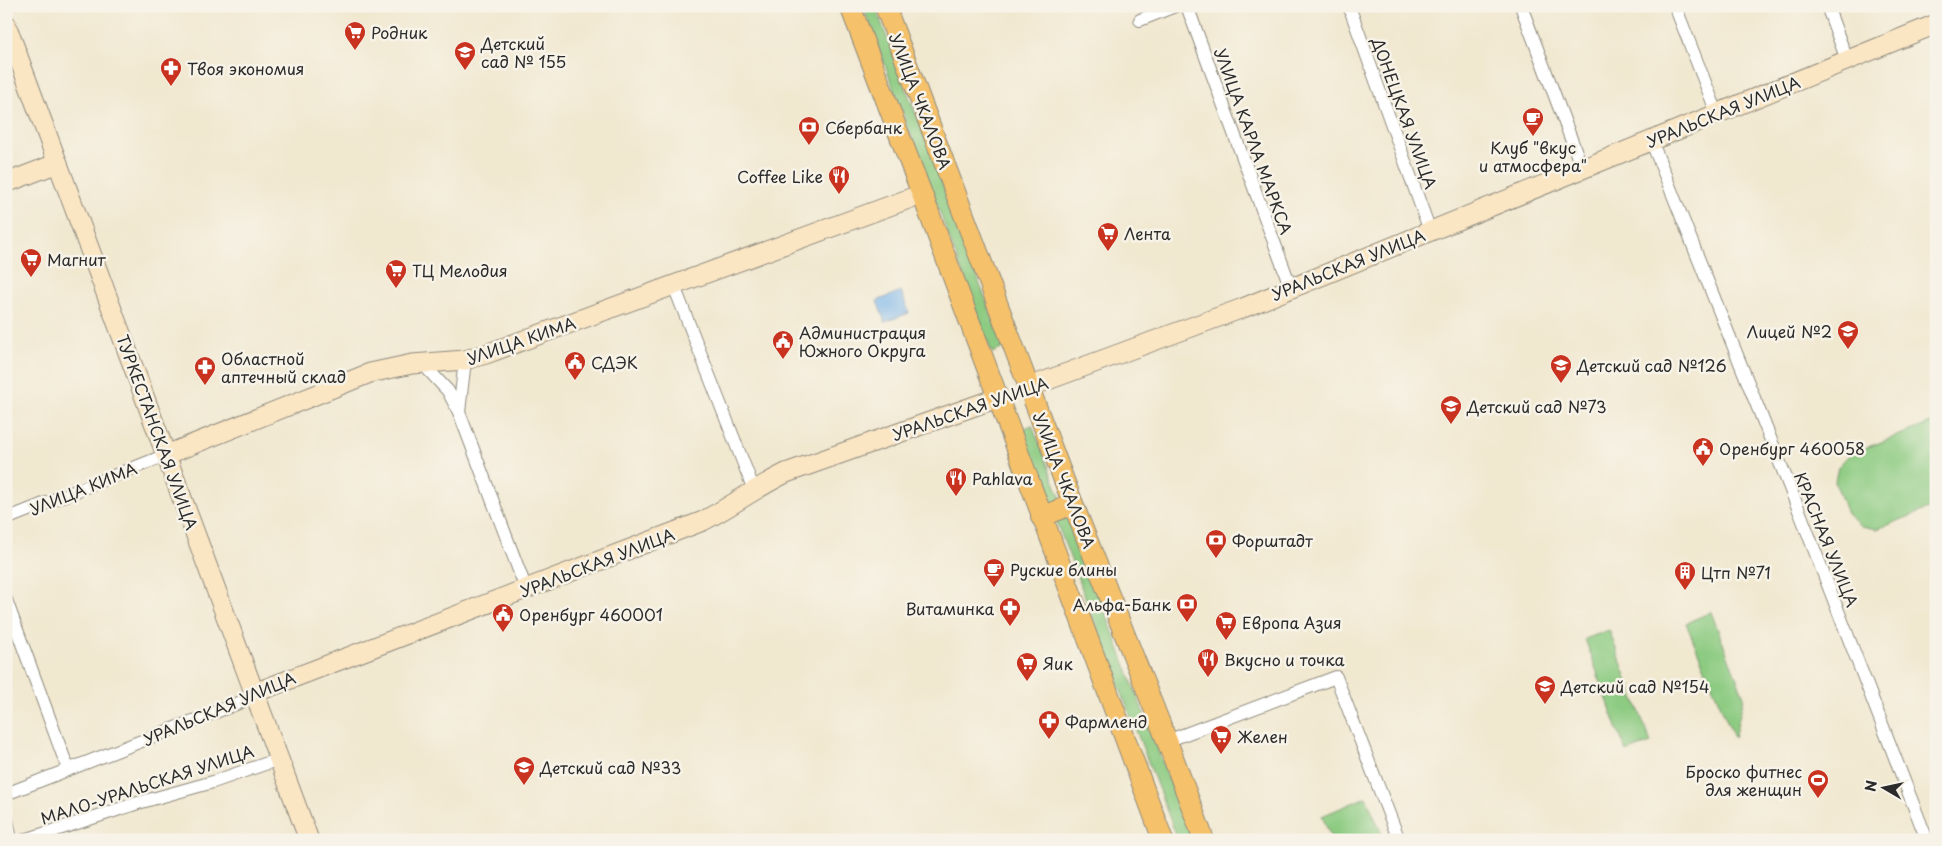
<svg xmlns="http://www.w3.org/2000/svg" width="1942" height="846" font-family="'Playpen Sans',sans-serif">
  <rect width="100%" height="100%" fill="#f7f3e8"/>
  <filter id="ink" filterUnits="userSpaceOnUse"><feTurbulence type="fractalNoise" baseFrequency=".02" numOctaves="2"/><feDisplacementMap in="SourceGraphic" scale="10" xChannelSelector="R" yChannelSelector="G"/><feConvolveMatrix kernelMatrix="1 2 1 2 8 2 1 2 1" color-interpolation-filters="sRGB"/></filter>
  <filter id="wash" filterUnits="userSpaceOnUse"><feTurbulence type="fractalNoise" baseFrequency=".0096" numOctaves="4" result="noise"/><feDisplacementMap in="SourceGraphic" scale="20" xChannelSelector="R" yChannelSelector="G"/><feGaussianBlur stdDeviation="1.12" result="paint"/><feColorMatrix in="noise" values="0 0 0 0 0 0 0 0 0 0 0 0 0 0 0 0 0 1.4 0 .05"/><feComposite in="paint" operator="in"/></filter>
  <g filter="url(#wash)">
    <rect width="100%" height="100%" fill="#f1e8d0"/>
    <g fill="#8ccb81" stroke="#5c7b56">
      <path d="M 863,6 L 875,6 L 1004,348 L 992,353 Z"/>
      <path d="M 1936,421 L 1936,506 L 1877,529 L 1861,526 L 1847,514 L 1835,481 L 1838,467 L 1850,454 Z"/>
      <path d="M 1032,425 L 1061,499 L 1048,504 L 1024,445 L 1025,428 Z"/>
      <path d="M 1069,516 L 1192,840 L 1178,840 L 1056,521 Z"/>
      <path d="M 1711,612 L 1744,697 L 1734,738 L 1686,623 Z"/>
      <path d="M 1609,630 L 1651,743 L 1626,752 L 1585,639 Z"/>
      <path d="M 1366,797 L 1384,840 L 1332,840 L 1322,816 Z"/>
    </g>
    <path fill="#78b4ea" stroke="#52708a" d="M 901,291 L 909,313 L 885,322 L 877,301 Z"/>
  </g>
  <g filter="url(#ink)">
    <g fill="none" stroke-linecap="round" stroke-linejoin="round">
      <g stroke="#8e8a7e" stroke-width="14">
        <g id="street">
          <path d="M 1187,6 L 1291,288"/>
          <path d="M 1349,6 L 1430,231"/>
          <path d="M 1521,6 L 1582,168"/>
          <path d="M 1675,6 L 1717,113"/>
          <path d="M 1827,6 L 1847,60"/>
          <path d="M 1140,20 L 1175,6"/>
          <path d="M 1651,140 L 1802,518 L 1927,840"/>
          <path d="M 674,286 L 754,490"/>
          <path d="M 422,363 L 448,391 L 459,412 L 526,589"/>
          <path d="M 459,412 L 465,360"/>
          <path d="M 6,519 L 166,455"/>
          <path d="M 6,600 L 68,769"/>
          <path d="M 1167,741 L 1336,677 L 1399,840"/>
          <path d="M 6,794 L 226,708 L 241,702 L 254,693"/>
          <path d="M 6,815 L 11,840"/>
          <path d="M 25,840 L 138,803 L 213,782 L 279,759"/>
        </g>
      </g>
      <g stroke="#8e8a7e" stroke-width="21">
        <g id="secondary">
          <path d="M 6,24 L 309,840"/>
          <path d="M 6,183 L 58,163"/>
          <path d="M 1029,387 L 1243,308 L 1936,24"/>
          <path d="M 166,455 L 370,373 L 412,364 L 465,360 L 486,354 L 922,194"/>
          <path d="M 254,693 L 703,521 C 732,506 757,487 786,473 L 997,398"/>
        </g>
      </g>
      <g stroke="#8e8a7e" stroke-width="22">
        <g id="primary">
          <path d="M 850,6 L 922,194 L 1163,840"/>
          <path d="M 885,6 L 1073,504 L 1167,741 L 1204,840"/>
          <path d="M 1041,517 L 1073,504"/>
        </g>
      </g>
      <use href="#street" stroke="#fff" stroke-width="12"/>
      <use href="#secondary" stroke="#fbe6c4" stroke-width="19"/>
      <use href="#primary" stroke="#f5c16b" stroke-width="20"/>
    </g>
  </g>
  <defs>
    <g id="supermarket-pin" transform="scale(1.125)"><path d="M0 17L-7.5 6A9.5 9.5 0 1 1 7.5 6Z" fill="#c8321e" stroke="#f7f3e8"/><path d="M-6-5.5h2.5l.6 2H6L4.5 2H-2.5L-4.4-4H-6ZM-1.5 3.2a1.3 1.3 0 1 0 .1 0ZM3 3.2a1.3 1.3 0 1 0 .1 0Z" fill="#fff"/></g>
    <g id="school-pin" transform="scale(1.125)"><path d="M0 17L-7.5 6A9.5 9.5 0 1 1 7.5 6Z" fill="#c8321e" stroke="#f7f3e8"/><path d="M0-5L7-2L0 1L-7-2ZM-4 1L0 2.5L4 1V4Q0 6-4 4Z" fill="#fff"/></g>
    <g id="pharmacy-pin" transform="scale(1.125)"><path d="M0 17L-7.5 6A9.5 9.5 0 1 1 7.5 6Z" fill="#c8321e" stroke="#f7f3e8"/><path d="M-2-6h4v4h4v4h-4v4h-4v-4h-4v-4h4Z" fill="#fff"/></g>
    <g id="cafe-pin" transform="scale(1.125)"><path d="M0 17L-7.5 6A9.5 9.5 0 1 1 7.5 6Z" fill="#c8321e" stroke="#f7f3e8"/><path d="M-5.5-4.5H6V0H3Q3 3.5 0 3.5H-2.5Q-5.5 3.5-5.5 0ZM3-3.2v2h1.7v-2ZM-6 4.5H4V6H-6Z" fill="#fff"/></g>
    <g id="bank-pin" transform="scale(1.125)"><path d="M0 17L-7.5 6A9.5 9.5 0 1 1 7.5 6Z" fill="#c8321e" stroke="#f7f3e8"/><path d="M-6-4H6V4H-6ZM0-2.3a2.3 2.3 0 1 0 0 4.6a2.3 2.3 0 1 0 0-4.6Z" fill="#fff"/></g>
    <g id="restaurant-pin" transform="scale(1.125)"><path d="M0 17L-7.5 6A9.5 9.5 0 1 1 7.5 6Z" fill="#c8321e" stroke="#f7f3e8"/><path d="M-5-6h1v4h1v-4h1v4h1v-4h1v5L-1.5 .5V6h-2V.5L-5-1ZM5-6V6H3V1.5H1.5Q1.5-4 5-6Z" fill="#fff"/></g>
    <g id="civic-pin" transform="scale(1.125)"><path d="M0 17L-7.5 6A9.5 9.5 0 1 1 7.5 6Z" fill="#c8321e" stroke="#f7f3e8"/><path d="M-.6-6.5H3V-4.5H.6V-3L4-1V1h2V6H-6V1h2V-1L-.6-3ZM-1.2 2.5V6h2.4V2.5Z" fill="#fff"/></g>
    <g id="building-pin" transform="scale(1.125)"><path d="M0 17L-7.5 6A9.5 9.5 0 1 1 7.5 6Z" fill="#c8321e" stroke="#f7f3e8"/><path d="M-4-6H4V6H1V3H-1V6H-4ZM-2.5-4.3h1.7v1.8h-1.7ZM.8-4.3h1.7v1.8H.8ZM-2.5-1h1.7V.8h-1.7ZM.8-1h1.7V.8H.8Z" fill="#fff"/></g>
    <g id="stadium-pin" transform="scale(1.125)"><path d="M0 17L-7.5 6A9.5 9.5 0 1 1 7.5 6Z" fill="#c8321e" stroke="#f7f3e8"/><path d="M0-5a6.5 5 0 1 0 0 10a6.5 5 0 1 0 0-10ZM-3.5-1.8h7v3.6h-7Z" fill="#fff"/></g>
  </defs>
  <g fill-rule="evenodd">
    <use href="#supermarket-pin" x="355" y="32"/>
    <use href="#school-pin" x="465" y="52"/>
    <use href="#pharmacy-pin" x="171" y="68"/>
    <use href="#cafe-pin" x="1533" y="118"/>
    <use href="#bank-pin" x="809" y="127"/>
    <use href="#restaurant-pin" x="839" y="176"/>
    <use href="#supermarket-pin" x="1108" y="233"/>
    <use href="#supermarket-pin" x="31" y="259"/>
    <use href="#supermarket-pin" x="396" y="270"/>
    <use href="#school-pin" x="1848" y="331"/>
    <use href="#civic-pin" x="783" y="341"/>
    <use href="#civic-pin" x="575" y="362"/>
    <use href="#school-pin" x="1561" y="365"/>
    <use href="#pharmacy-pin" x="205" y="367"/>
    <use href="#school-pin" x="1451" y="406"/>
    <use href="#civic-pin" x="1703" y="448"/>
    <use href="#restaurant-pin" x="956" y="478"/>
    <use href="#bank-pin" x="1216" y="540"/>
    <use href="#cafe-pin" x="994" y="569"/>
    <use href="#building-pin" x="1685" y="572"/>
    <use href="#bank-pin" x="1187" y="604"/>
    <use href="#pharmacy-pin" x="1010" y="608"/>
    <use href="#civic-pin" x="503" y="614"/>
    <use href="#supermarket-pin" x="1226" y="622"/>
    <use href="#restaurant-pin" x="1208" y="659"/>
    <use href="#supermarket-pin" x="1027" y="663"/>
    <use href="#school-pin" x="1545" y="686"/>
    <use href="#pharmacy-pin" x="1049" y="721"/>
    <use href="#supermarket-pin" x="1221" y="736"/>
    <use href="#school-pin" x="524" y="767"/>
    <use href="#stadium-pin" x="1818" y="780"/>
  </g>
  <g text-anchor="middle" dominant-baseline="central" stroke-width="5" stroke-linejoin="round" paint-order="stroke">
    <g font-size="16" fill="#2b2b2b" stroke="#f7f3e8" text-anchor="start">
      <text x="371" y="32">Родник</text>
      <text x="481" y="43">Детский<tspan x="481" dy="18">сад № 155</tspan></text>
      <text x="187" y="68">Твоя экономия</text>
      <text x="825" y="127">Сбербанк</text>
      <text x="1533" y="147" text-anchor="middle">Клуб "вкус<tspan x="1533" dy="18">и атмосфера"</tspan></text>
      <text x="823" y="176" text-anchor="end">Coffee Like</text>
      <text x="1124" y="233">Лента</text>
      <text x="47" y="259">Магнит</text>
      <text x="412" y="270">ТЦ Мелодия</text>
      <text x="1832" y="331" text-anchor="end">Лицей №2</text>
      <text x="799" y="332">Администрация<tspan x="799" dy="18">Южного Округа</tspan></text>
      <text x="221" y="358">Областной<tspan x="221" dy="18">аптечный склад</tspan></text>
      <text x="591" y="362">СДЭК</text>
      <text x="1577" y="365">Детский сад №126</text>
      <text x="1467" y="406">Детский сад №73</text>
      <text x="1719" y="448">Оренбург 460058</text>
      <text x="972" y="478">Pahlava</text>
      <text x="1232" y="540">Форштадт</text>
      <text x="1010" y="569">Руские блины</text>
      <text x="1701" y="572">Цтп №71</text>
      <text x="1171" y="604" text-anchor="end">Альфа-Банк</text>
      <text x="994" y="608" text-anchor="end">Витаминка</text>
      <text x="519" y="614">Оренбург 460001</text>
      <text x="1242" y="622">Европа Азия</text>
      <text x="1224" y="659">Вкусно и точка</text>
      <text x="1043" y="663">Яик</text>
      <text x="1561" y="686">Детский сад №154</text>
      <text x="1065" y="721">Фармленд</text>
      <text x="1237" y="736">Желен</text>
      <text x="540" y="767">Детский сад №33</text>
      <text x="1802" y="771" text-anchor="end">Броско фитнес<tspan x="1802" dy="18">для женщин</tspan></text>
    </g>
    <g font-size="16" fill="#2b2b2b" stroke="#f7f3e8">
      <text transform="translate(921 101) rotate(69)">УЛИЦА ЧКАЛОВА</text>
      <text transform="translate(1723 111) rotate(-22)">УРАЛЬСКАЯ УЛИЦА</text>
      <text transform="translate(1405 113) rotate(70)">ДОНЕЦКАЯ УЛИЦА</text>
      <text transform="translate(1254 141) rotate(70)">УЛИЦА КАРЛА МАРКСА</text>
      <text transform="translate(1348 264) rotate(-22)">УРАЛЬСКАЯ УЛИЦА</text>
      <text transform="translate(521 340) rotate(-19)">УЛИЦА КИМА</text>
      <text transform="translate(970 408) rotate(-19)">УРАЛЬСКАЯ УЛИЦА</text>
      <text transform="translate(158 432) rotate(70)">ТУРКЕСТАНСКАЯ УЛИЦА</text>
      <text transform="translate(1065 480) rotate(69)">УЛИЦА ЧКАЛОВА</text>
      <text transform="translate(83 488) rotate(-22)">УЛИЦА КИМА</text>
      <text transform="translate(1827 539) rotate(68)">КРАСНАЯ УЛИЦА</text>
      <text transform="translate(597 562) rotate(-21)">УРАЛЬСКАЯ УЛИЦА</text>
      <text transform="translate(219 708) rotate(-23)">УРАЛЬСКАЯ УЛИЦА</text>
      <text transform="translate(147 784) rotate(-18)">МАЛО-УРАЛЬСКАЯ УЛИЦА</text>
    </g>
  </g>
  <rect width="1942" height="846" fill="none" stroke="#f7f3e8" stroke-width="25"/>
  <g transform="translate(1884 788) rotate(279)" stroke="#f7f3e8" stroke-width="4" paint-order="stroke">
  <path d="M0-4L9 19L0 12L-9 19Z" fill="#2b2b2b"/>
  <text y="-8" font-size="14" font-weight="bold" text-anchor="middle" fill="#2b2b2b">N</text>
  </g>
</svg>
